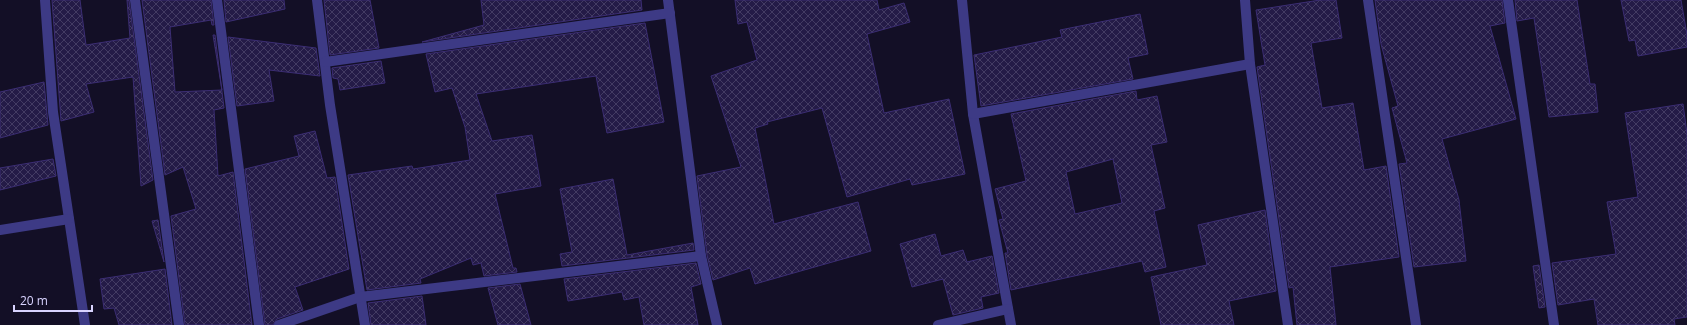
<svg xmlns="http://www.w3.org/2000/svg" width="1687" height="325" font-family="'Open Sans',sans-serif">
  <defs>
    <pattern id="building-cross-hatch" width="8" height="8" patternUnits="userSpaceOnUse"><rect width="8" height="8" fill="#241b47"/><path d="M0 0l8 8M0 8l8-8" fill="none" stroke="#433b63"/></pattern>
  </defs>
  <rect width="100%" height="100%" fill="#130f26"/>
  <g fill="url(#building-cross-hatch)" stroke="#3b2d73" fill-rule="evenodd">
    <path d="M 52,0 L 80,0 L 86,45 L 130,38 L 127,0 L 129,0 L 153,180 L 141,186 L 133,77 L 86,84 L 94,112 L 61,121 Z"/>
    <path d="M 142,0 L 211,0 L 214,25 L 212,25 L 211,20 L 170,27 L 175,92 L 222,90 L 213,35 L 215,35 L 224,108 L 214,110 L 218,176 L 233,172 L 252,325 L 185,325 L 171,216 L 196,209 L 183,167 L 165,175 Z"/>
    <path d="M 224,0 L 284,0 L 285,9 L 226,22 Z"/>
    <path d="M 324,0 L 370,0 L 379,48 L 330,55 Z"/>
    <path d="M 481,0 L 641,0 L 642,10 L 422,42 L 484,25 Z"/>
    <path d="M 735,0 L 877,0 L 879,10 L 904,3 L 910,22 L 867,34 L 884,113 L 949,99 L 965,174 L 912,185 L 910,179 L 847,197 L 822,108 L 767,122 L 768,124 L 755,128 L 774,224 L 858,202 L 871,251 L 755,284 L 750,268 L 713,280 L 707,255 L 697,176 L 741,167 L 711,76 L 757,60 L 747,22 L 738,24 Z"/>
    <path d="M 1320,0 L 1336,0 L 1342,38 L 1311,43 L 1322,108 L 1353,103 L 1364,170 L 1386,166 L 1399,257 L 1330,267 L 1336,325 L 1297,325 L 1293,287 L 1289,288 L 1257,67 L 1265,65 L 1256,10 Z"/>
    <path d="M 1375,0 L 1502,0 L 1505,23 L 1490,26 L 1516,119 L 1442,139 L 1459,200 L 1466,261 L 1414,267 L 1399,164 L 1407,163 L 1392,108 L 1398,106 L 1381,44 Z"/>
    <path d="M 1515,0 L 1577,0 L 1590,84 L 1595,84 L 1598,112 L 1549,117 L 1534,18 L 1517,21 Z"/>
    <path d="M 1621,0 L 1681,0 L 1687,35 L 1687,47 L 1638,56 L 1635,40 L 1629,41 Z"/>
    <path d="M 1140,14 L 1148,54 L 1128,58 L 1133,79 L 981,106 L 974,55 L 1062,37 L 1060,30 Z"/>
    <path d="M 645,23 L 664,122 L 607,133 L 596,76 L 476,94 L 492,141 L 532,135 L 541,186 L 495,194 L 513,268 L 516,268 L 517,272 L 484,276 L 481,263 L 473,265 L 471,258 L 420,279 L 421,283 L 367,290 L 348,175 L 412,166 L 413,169 L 470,160 L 465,127 L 452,88 L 435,92 L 426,54 Z"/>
    <path d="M 228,37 L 316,48 L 320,76 L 269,70 L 274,101 L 237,106 Z"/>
    <path d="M 381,61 L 385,83 L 340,90 L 338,79 L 333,78 L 332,68 Z"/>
    <path d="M 44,82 L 48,125 L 0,138 L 0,92 Z"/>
    <path d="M 1136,91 L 1137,100 L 1157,96 L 1167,142 L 1151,145 L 1165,208 L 1154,211 L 1166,267 L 1145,272 L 1142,261 L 1011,290 L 1005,253 L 1008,253 L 999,220 L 1003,219 L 995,189 L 1026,181 L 1011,114 ZM 1113,159 L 1122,203 L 1075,214 L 1066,172 Z"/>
    <path d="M 1683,104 L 1687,134 L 1687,317 L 1674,319 L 1675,325 L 1598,325 L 1594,299 L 1558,305 L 1552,263 L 1616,254 L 1607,202 L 1638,197 L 1625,113 Z"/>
    <path d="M 315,131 L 327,178 L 335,177 L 349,269 L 295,287 L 303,310 L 277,319 L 273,325 L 265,325 L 245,169 L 299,156 L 294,136 Z"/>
    <path d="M 53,159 L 56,176 L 0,190 L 0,168 Z"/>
    <path d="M 613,179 L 627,255 L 693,243 L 694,250 L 562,266 L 560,254 L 572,252 L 560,189 Z"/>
    <path d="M 1265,210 L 1276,291 L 1229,301 L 1234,325 L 1161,325 L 1151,277 L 1207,265 L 1198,225 Z"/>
    <path d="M 158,220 L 164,262 L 152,221 Z"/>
    <path d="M 935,234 L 941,256 L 963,250 L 967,262 L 992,256 L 999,293 L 981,297 L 983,308 L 953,315 L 943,279 L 912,287 L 900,244 Z"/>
    <path d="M 696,263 L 701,284 L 691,287 L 698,325 L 644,325 L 639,297 L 624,300 L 622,292 L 568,301 L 564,279 Z"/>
    <path d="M 1539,265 L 1545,307 L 1539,308 L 1533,266 Z"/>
    <path d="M 165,269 L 172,325 L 119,325 L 114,308 L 104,309 L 100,279 Z"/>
    <path d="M 520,284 L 531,325 L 498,325 L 488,288 Z"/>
    <path d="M 422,296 L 426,325 L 371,325 L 368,303 Z"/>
  </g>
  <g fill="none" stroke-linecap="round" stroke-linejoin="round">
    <g stroke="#3d3a85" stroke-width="10">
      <path d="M 45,0 L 53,112 L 85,325"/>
      <path d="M 135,0 L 179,325"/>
      <path d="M 217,0 L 259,325"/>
      <path d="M 317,0 L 330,105 L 365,325"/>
      <path d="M 668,0 L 701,256 L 717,325"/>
      <path d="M 962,0 L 973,114 L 1011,325"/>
      <path d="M 1245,0 L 1250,64 L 1288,325"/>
      <path d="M 1368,0 L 1416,325"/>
      <path d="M 1508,0 L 1554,325"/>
      <path d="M 325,62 L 670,13"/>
      <path d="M 973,114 L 1250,64"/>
      <path d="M 0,230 L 69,219"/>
      <path d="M 279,325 L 360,297 L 701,256"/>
      <path d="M 938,325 L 1008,309"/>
    </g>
  </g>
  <path d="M14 305v6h78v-6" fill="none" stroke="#d9d4ff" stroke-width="2"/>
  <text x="20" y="305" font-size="12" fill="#d9d4ff" stroke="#130f26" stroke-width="3" paint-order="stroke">20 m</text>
</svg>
